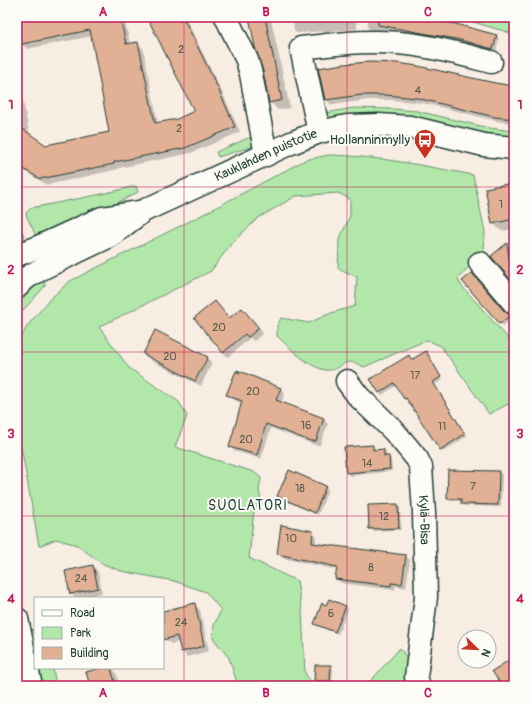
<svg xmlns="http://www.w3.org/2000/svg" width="531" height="703" font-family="Pangolin,sans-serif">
  <rect width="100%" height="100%" fill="#f8ede3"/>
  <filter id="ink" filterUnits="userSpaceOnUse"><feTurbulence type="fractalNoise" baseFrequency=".025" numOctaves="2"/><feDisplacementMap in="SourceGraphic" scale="8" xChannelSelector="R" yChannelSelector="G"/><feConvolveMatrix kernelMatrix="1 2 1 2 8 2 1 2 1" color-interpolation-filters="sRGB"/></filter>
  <g filter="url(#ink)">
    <g fill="#b1e8aa" stroke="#68926f">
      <path d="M 465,17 L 514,17 L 514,34 L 466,20 Z"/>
      <path d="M 353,108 L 393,109 L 417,111 L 489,128 L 514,131 L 514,139 L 327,121 L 320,114 Z"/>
      <path d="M 251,137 L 256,139 L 257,145 L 218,157 L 216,152 Z"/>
      <path d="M 329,155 C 377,156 426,166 473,175 L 485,232 L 484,249 L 458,279 L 460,284 L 514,345 L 514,401 L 489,414 L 441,346 L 427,340 L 364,367 C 340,354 344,372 326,370 C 309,368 289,347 277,336 L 277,326 L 281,318 L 309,323 L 331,313 L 355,306 L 357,277 L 338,268 L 339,240 L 350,216 L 350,199 L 338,193 L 296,196 L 258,218 L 231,244 L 211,271 L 99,327 L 129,368 L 179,402 L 187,416 L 175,447 L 254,472 L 261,478 L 259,490 L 262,504 L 254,510 L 249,558 L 297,581 L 302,610 L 305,673 L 313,686 L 238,686 L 229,658 L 213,638 L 214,625 L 221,610 L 206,592 L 174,581 L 121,571 L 101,563 L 77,545 L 56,539 L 39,546 L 17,424 L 17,389 L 20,339 L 28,325 L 51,298 L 70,281 L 198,217 L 305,160 Z"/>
      <path d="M 136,186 L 138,192 L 112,206 L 38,240 L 27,217 L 26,213 L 31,208 L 102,194 Z"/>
      <path d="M 17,220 L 28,245 L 17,248 Z"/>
      <path d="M 44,277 L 45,286 L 17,317 L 17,305 Z"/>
      <path d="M 400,648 L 411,664 L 412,686 L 366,686 Z"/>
      <path d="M 37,668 L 53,668 L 56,686 L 41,686 Z"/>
    </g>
    <g fill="#0003">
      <path d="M 17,17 L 124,17 L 130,44 L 137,43 L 143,48 L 158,123 L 177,120 L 195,112 L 148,17 L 185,17 L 222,92 L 240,132 L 191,153 L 119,168 L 119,169 L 47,185 L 17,166 L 17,71 L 30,136 L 46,146 L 111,132 L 92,36 L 27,49 L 22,44 Z"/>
      <path d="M 250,17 L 270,17 L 271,19 L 290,108 L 278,110 L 270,102 L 264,70 Z"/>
      <path d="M 313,17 L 356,17 L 357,29 L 297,33 L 294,31 L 293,18 Z"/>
      <path d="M 368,17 L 400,17 L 496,36 L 499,39 L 496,51 L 459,41 L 413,32 L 370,31 L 368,28 Z"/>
      <path d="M 320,69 L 514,87 L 514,123 L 501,122 L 423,103 L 392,100 L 368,100 L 331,105 L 326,99 Z"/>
      <path d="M 514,184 L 514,229 L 501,231 L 493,223 Z"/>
      <path d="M 506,244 L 509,246 L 512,265 L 514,264 L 514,282 L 492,256 Z"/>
      <path d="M 505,312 L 512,318 L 503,326 L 501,323 Z"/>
      <path d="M 246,314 L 263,333 L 254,341 L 250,338 L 228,357 L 223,352 L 230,319 Z"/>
      <path d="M 144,354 L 207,358 L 212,363 L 201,386 L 150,360 Z"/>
      <path d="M 428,355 L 443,380 L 434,385 L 467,436 L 443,452 L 409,400 L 408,401 L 405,399 L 397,385 L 382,395 L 379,392 L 408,357 L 412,361 Z"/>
      <path d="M 244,377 L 280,388 L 285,393 L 281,403 L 324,419 L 328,424 L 320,445 L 315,445 L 271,428 L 261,459 L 234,451 L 230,446 L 243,404 L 232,399 L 227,395 Z"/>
      <path d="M 373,446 L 375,448 L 375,451 L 383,450 L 386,453 L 386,457 L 389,457 L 391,459 L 392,471 L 350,476 L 347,473 L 345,448 Z"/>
      <path d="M 289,471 L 326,487 L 328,490 L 318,515 L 281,499 L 279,496 Z"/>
      <path d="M 449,471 L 499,472 L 502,475 L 501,507 L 464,506 L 462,501 L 451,501 L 448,499 Z"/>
      <path d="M 398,505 L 400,507 L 401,530 L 373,531 L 370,528 Z"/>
      <path d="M 312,532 L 316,536 L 316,545 L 406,556 L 410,560 L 406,588 L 395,586 L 395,590 L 341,583 L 337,579 L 338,570 L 282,558 L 278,554 Z"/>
      <path d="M 93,566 L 98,572 L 102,593 L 82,598 L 75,598 L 71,594 Z"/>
      <path d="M 194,604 L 200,610 L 209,651 L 187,657 L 182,651 L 179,642 L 171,644 L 165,639 L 163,628 L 163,612 Z"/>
      <path d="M 327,606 L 345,607 L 348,609 L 338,634 L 318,626 L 315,624 Z"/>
      <path d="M 330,666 L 333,669 L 332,683 L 318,683 L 315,680 Z"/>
      <path d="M 106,668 L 112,668 L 116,672 L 120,686 L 91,686 Z"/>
    </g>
    <g fill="#e2b094" stroke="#1f3d34">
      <path d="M 17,17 L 120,17 L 126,44 L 138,42 L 155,123 L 177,119 L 194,111 L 147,17 L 183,17 L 217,86 L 235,127 L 185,148 L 114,162 L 114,164 L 40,179 L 17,165 L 17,125 L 46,145 L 109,132 L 90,30 L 17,45 Z"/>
      <path d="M 249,17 L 265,17 L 282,100 L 269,103 L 263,71 L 255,47 Z"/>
      <path d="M 378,17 L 414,17 L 456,24 L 497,35 L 493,49 L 456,39 L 378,25 Z"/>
      <path d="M 369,62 L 397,63 L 418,66 L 495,83 L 514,86 L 514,119 L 495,117 L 417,98 L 386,95 L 362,95 L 325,100 L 318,68 L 344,64 Z"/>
      <path d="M 514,183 L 514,219 L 492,224 L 485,188 Z"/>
      <path d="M 507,243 L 509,258 L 514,263 L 514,284 L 491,256 Z"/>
      <path d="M 472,273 L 504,311 L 510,315 L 500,324 L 462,281 Z"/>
      <path d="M 215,301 L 229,318 L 242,308 L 259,328 L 248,337 L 245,334 L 223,353 L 194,318 Z"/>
      <path d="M 155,330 L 208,357 L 195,381 L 143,354 Z"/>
      <path d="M 426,351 L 441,377 L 433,382 L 465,434 L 440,450 L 406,398 L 404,399 L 394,383 L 379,393 L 370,379 L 409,355 L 411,360 Z"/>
      <path d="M 237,370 L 281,388 L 276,400 L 324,418 L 316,441 L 310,441 L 266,424 L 257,455 L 229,447 L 242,401 L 226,395 L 236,371 L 240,374 Z"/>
      <path d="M 373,445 L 373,450 L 384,449 L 384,456 L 389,456 L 390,469 L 346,473 L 344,447 Z"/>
      <path d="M 289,470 L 326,486 L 315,513 L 277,496 Z"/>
      <path d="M 448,470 L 499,471 L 498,505 L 461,504 L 461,499 L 447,499 Z"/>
      <path d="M 398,504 L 399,528 L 369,529 L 368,505 Z"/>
      <path d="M 281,525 L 313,531 L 312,543 L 406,555 L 402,584 L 391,583 L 391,586 L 335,579 L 337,567 L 277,554 Z"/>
      <path d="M 93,565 L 98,588 L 70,594 L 65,571 Z"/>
      <path d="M 329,599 L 346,606 L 335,632 L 314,624 L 322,603 L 326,605 Z"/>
      <path d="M 195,603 L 204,646 L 181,652 L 177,636 L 163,640 L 163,611 Z"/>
      <path d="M 514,657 L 514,686 L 502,686 L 492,671 Z"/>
      <path d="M 315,665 L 331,665 L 330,681 L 314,681 Z"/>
      <path d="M 101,668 L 111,668 L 116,686 L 90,686 L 86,672 Z"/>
    </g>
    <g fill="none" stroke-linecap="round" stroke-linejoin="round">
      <g stroke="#1f3d34" stroke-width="25">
        <g id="minor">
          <path d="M 226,17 L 247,60 L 251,74 L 266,155"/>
          <path d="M 319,132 L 301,48 C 337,44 372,39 408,44 C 436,47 464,55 491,62"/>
          <path d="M 17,255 L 36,248 L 102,218 L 138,212"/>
          <path d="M 480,263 L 514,303"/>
          <path id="s1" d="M 17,287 L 26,278 L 45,267 L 110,236 L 143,211 L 291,143 L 319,132 L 347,126 L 379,125 L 410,127 L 484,145 L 514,148"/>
          <path id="s2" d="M 347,381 L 358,396 L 393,430 L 409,449 L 417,459 L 421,467 L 424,513 L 426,597 L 416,677 L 419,686"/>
        </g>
      </g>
      <g stroke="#1f3d34" stroke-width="25">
        <path id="major" d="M 17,619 L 31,686"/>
      </g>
      <use href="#minor" stroke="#fdfcf7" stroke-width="22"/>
      <use href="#major" stroke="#fdfcf7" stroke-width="22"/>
    </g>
  </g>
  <path fill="none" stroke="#c2185b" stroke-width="1" stroke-opacity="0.55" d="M 184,17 L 184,686M 347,17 L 347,686M 17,187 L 514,187M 17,352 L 514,352M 17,516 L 514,516"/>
  <defs>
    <g id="bus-pin" transform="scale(1.15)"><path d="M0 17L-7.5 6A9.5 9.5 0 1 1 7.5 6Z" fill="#c8321e" stroke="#fdfcf7"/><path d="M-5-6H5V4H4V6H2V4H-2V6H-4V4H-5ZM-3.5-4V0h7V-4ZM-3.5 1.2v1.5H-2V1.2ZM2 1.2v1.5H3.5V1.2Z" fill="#fff"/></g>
  </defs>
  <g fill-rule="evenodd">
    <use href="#bus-pin" x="425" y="140"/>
  </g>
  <g text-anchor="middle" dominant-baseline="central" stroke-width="4" stroke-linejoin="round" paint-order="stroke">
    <g font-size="11" fill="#505a4c">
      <text x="181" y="49">2</text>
      <text x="418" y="90">4</text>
      <text x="179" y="128">2</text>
      <text x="501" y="204">1</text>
      <text x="219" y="327">20</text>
      <text x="170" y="356">20</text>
      <text x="415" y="375">17</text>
      <text x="253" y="391">20</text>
      <text x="306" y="425">16</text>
      <text x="442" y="426">11</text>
      <text x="246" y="439">20</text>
      <text x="367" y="463">14</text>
      <text x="473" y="486">7</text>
      <text x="300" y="488">18</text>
      <text x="384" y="516">12</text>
      <text x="291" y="538">10</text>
      <text x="371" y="567">8</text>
      <text x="81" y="578">24</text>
      <text x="331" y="613">6</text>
      <text x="181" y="622">24</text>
    </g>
    <g font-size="13" fill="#1f3d34" stroke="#fdfcf7" text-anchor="end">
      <text x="410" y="140">Hollanninmylly</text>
    </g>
    <g font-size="13" fill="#1f3d34" stroke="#fdfcf7">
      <text stroke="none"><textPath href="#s1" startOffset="283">Kauklahden puistotie</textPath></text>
      <text stroke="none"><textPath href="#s2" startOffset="167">Kylä-Bisa</textPath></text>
    </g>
    <g font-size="14" letter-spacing="1" fill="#1f3d34" stroke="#fdfcf7">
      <text x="248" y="505">SUOLATORI</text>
    </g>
  </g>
  <rect width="531" height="703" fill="none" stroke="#fdfcf7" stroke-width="44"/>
  <rect x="34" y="597" width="130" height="72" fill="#fdfcf7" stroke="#a4b0a9"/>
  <rect x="42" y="610" width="20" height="6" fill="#fdfcf7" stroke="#a4b0a9"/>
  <text x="70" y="617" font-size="12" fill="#1f3d34">Road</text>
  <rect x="42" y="627" width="20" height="12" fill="#b1e8aa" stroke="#a4b0a9"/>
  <text x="70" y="637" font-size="12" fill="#1f3d34">Park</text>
  <rect x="42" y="647" width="20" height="12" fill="#e2b094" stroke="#a4b0a9"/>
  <text x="70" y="657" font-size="12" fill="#1f3d34">Building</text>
  <g transform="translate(477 649) rotate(114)"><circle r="19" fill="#fdfcf7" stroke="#a4b0a9"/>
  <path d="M0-3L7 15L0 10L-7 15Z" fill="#c8321e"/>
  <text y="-6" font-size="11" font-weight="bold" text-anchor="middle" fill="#1f3d34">N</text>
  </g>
  <rect x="22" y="22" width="487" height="659" fill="none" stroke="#c2185b" stroke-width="1.5"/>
  <g font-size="13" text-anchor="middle" font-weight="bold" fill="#c2185b">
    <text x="103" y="16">A</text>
    <text x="266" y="16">B</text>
    <text x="428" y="16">C</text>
    <text x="11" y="109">1</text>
    <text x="520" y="109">1</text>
    <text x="11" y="274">2</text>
    <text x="520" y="274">2</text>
    <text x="11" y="438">3</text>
    <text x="520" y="438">3</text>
    <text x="11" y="603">4</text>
    <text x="520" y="603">4</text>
    <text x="103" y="697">A</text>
    <text x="266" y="697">B</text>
    <text x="428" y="697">C</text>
  </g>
</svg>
